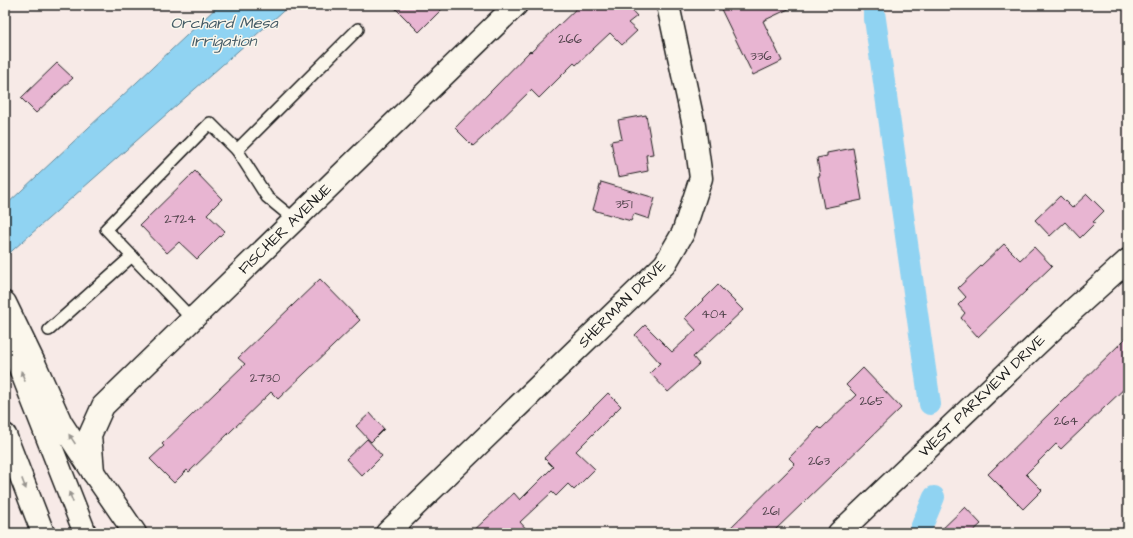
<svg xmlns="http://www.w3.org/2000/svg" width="1133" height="538" font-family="'Architects Daughter',sans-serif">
  <rect width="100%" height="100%" fill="#f7eae7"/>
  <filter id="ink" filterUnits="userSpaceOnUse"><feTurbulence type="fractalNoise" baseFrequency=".025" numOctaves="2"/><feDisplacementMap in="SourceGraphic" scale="8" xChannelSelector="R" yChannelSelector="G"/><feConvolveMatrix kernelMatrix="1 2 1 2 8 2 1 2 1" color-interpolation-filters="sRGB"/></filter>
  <g filter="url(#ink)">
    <path fill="#90d3f2" stroke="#628a9c" d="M 219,5 L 290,5 L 5,257 L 5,206 Z"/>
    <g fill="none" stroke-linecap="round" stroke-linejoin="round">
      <g stroke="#90d3f2" stroke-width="22">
        <path d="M 873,5 L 930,404"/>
        <path d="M 919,533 L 934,497"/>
      </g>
    </g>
    <g fill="#e8b5d2" stroke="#1c1c1c">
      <path d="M 392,5 L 446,5 L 419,32 Z"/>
      <path d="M 580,5 L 627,5 L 637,16 L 628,23 L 637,31 L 622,45 L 610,33 L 576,65 L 574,63 L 539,98 L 531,90 L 482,138 L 473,146 L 455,128 L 530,51 L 531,52 Z"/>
      <path d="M 719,5 L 797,5 L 763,21 L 782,61 L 753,75 Z"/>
      <path d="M 57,63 L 73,78 L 36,113 L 21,98 Z"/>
      <path d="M 646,115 L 653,154 L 646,155 L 648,171 L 618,177 L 611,141 L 622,139 L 618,120 Z"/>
      <path d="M 853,148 L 862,200 L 824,208 L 818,176 L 820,176 L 817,158 L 827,156 L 827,153 Z"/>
      <path d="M 195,171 L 222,199 L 207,214 L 225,231 L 197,259 L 179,242 L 167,253 L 140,225 Z"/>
      <path d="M 601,182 L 655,198 L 649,219 L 634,214 L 631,221 L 593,210 Z"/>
      <path d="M 1087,194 L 1104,211 L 1093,222 L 1095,223 L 1080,238 L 1065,222 L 1050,236 L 1035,220 L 1060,196 L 1072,208 Z"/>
      <path d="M 1004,244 L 1020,260 L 1034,247 L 1052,266 L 978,337 L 961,318 L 965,313 L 958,305 L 966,297 L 958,288 Z"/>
      <path d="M 320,279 L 360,320 L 278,399 L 271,392 L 189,472 L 187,470 L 174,483 L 150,459 L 164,446 L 162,444 L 245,364 L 238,358 Z"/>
      <path d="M 718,285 L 743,310 L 693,357 L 699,364 L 668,392 L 650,373 L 660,363 L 635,335 L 645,325 L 672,352 L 696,330 L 685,318 Z"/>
      <path d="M 1128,336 L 1128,385 L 1061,449 L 1056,444 L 1026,474 L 1042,490 L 1023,509 L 988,474 Z"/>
      <path d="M 863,368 L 901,408 L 772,533 L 725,533 L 795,464 L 789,458 L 819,427 L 821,429 L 856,395 L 846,385 Z"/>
      <path d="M 608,393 L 621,406 L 576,451 L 595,469 L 574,490 L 568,484 L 556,496 L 552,492 L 520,522 L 530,533 L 471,533 L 514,493 L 520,500 L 553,467 L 544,458 L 577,426 L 576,425 Z"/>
      <path d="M 370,413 L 384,429 L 371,442 L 356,426 Z"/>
      <path d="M 367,439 L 382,456 L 362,476 L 346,459 Z"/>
      <path d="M 965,507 L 981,524 L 971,533 L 938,533 Z"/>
    </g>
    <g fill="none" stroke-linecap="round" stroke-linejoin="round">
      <g stroke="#1c1c1c" stroke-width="14">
        <g id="lane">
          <path d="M 237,150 L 267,197 L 295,220"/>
          <path d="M 192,319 L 106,229 L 210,123 L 237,150 L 358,29"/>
          <path d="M 49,330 L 132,256"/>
        </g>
      </g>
      <g stroke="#1c1c1c" stroke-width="25">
        <g id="street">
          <path d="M 93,472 L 90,435 L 103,406 L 516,5"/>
          <path d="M 387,533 L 665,264 L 683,233 L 701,178 L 694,126 L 668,5"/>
          <path d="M 839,533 L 1073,310 L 1128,260"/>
        </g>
      </g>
      <g stroke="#1c1c1c" stroke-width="25">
        <path id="secondary" d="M 93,472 L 135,533"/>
      </g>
      <g stroke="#1c1c1c" stroke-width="25">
        <g id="highway">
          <path d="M 5,303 L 35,365 L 61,423 L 93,472"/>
          <path d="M 5,330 L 85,533"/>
          <path d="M 5,435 L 43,533"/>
        </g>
      </g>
      <use href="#lane" stroke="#fbf7ec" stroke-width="11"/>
      <use href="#street" stroke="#fbf7ec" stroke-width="22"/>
      <use href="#secondary" stroke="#fbf7ec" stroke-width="22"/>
      <use href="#highway" stroke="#fbf7ec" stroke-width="22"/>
    </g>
    <defs><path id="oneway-solid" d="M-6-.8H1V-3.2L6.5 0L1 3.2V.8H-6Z"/></defs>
    <g fill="#97948e">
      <use href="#oneway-solid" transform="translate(23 376) rotate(-111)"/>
      <use href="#oneway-solid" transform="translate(72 439) rotate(-124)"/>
      <use href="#oneway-solid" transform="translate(24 484) rotate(69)"/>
      <use href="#oneway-solid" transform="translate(71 497) rotate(-111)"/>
    </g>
  </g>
  <g text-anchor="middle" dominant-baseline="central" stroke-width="3" stroke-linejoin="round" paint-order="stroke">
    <g font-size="13" fill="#4f424a">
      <text x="570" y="39">266</text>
      <text x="761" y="56">336</text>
      <text x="624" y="204">351</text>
      <text x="180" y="219">2724</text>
      <text x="714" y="314">404</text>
      <text x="265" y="378">2730</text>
      <text x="872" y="401">265</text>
      <text x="1066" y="421">264</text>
      <text x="819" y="461">263</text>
      <text x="771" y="511">261</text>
    </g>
    <g font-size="15" fill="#1c1c1c" stroke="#fbf7ec">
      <text transform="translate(285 229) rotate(-44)">FISCHER AVENUE</text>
      <text transform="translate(622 304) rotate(-45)">SHERMAN DRIVE</text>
      <text transform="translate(982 396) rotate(-44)">WEST PARKVIEW DRIVE</text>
    </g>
    <g font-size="16" font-style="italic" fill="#455c67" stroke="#fbf7ec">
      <text x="224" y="23">Orchard Mesa<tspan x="224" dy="18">Irrigation</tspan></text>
    </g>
  </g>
  <rect width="1133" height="538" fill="none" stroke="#fbf7ec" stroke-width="20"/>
  <rect x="10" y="10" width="1113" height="518" fill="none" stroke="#1c1c1c" stroke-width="1.5" filter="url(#ink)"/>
</svg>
